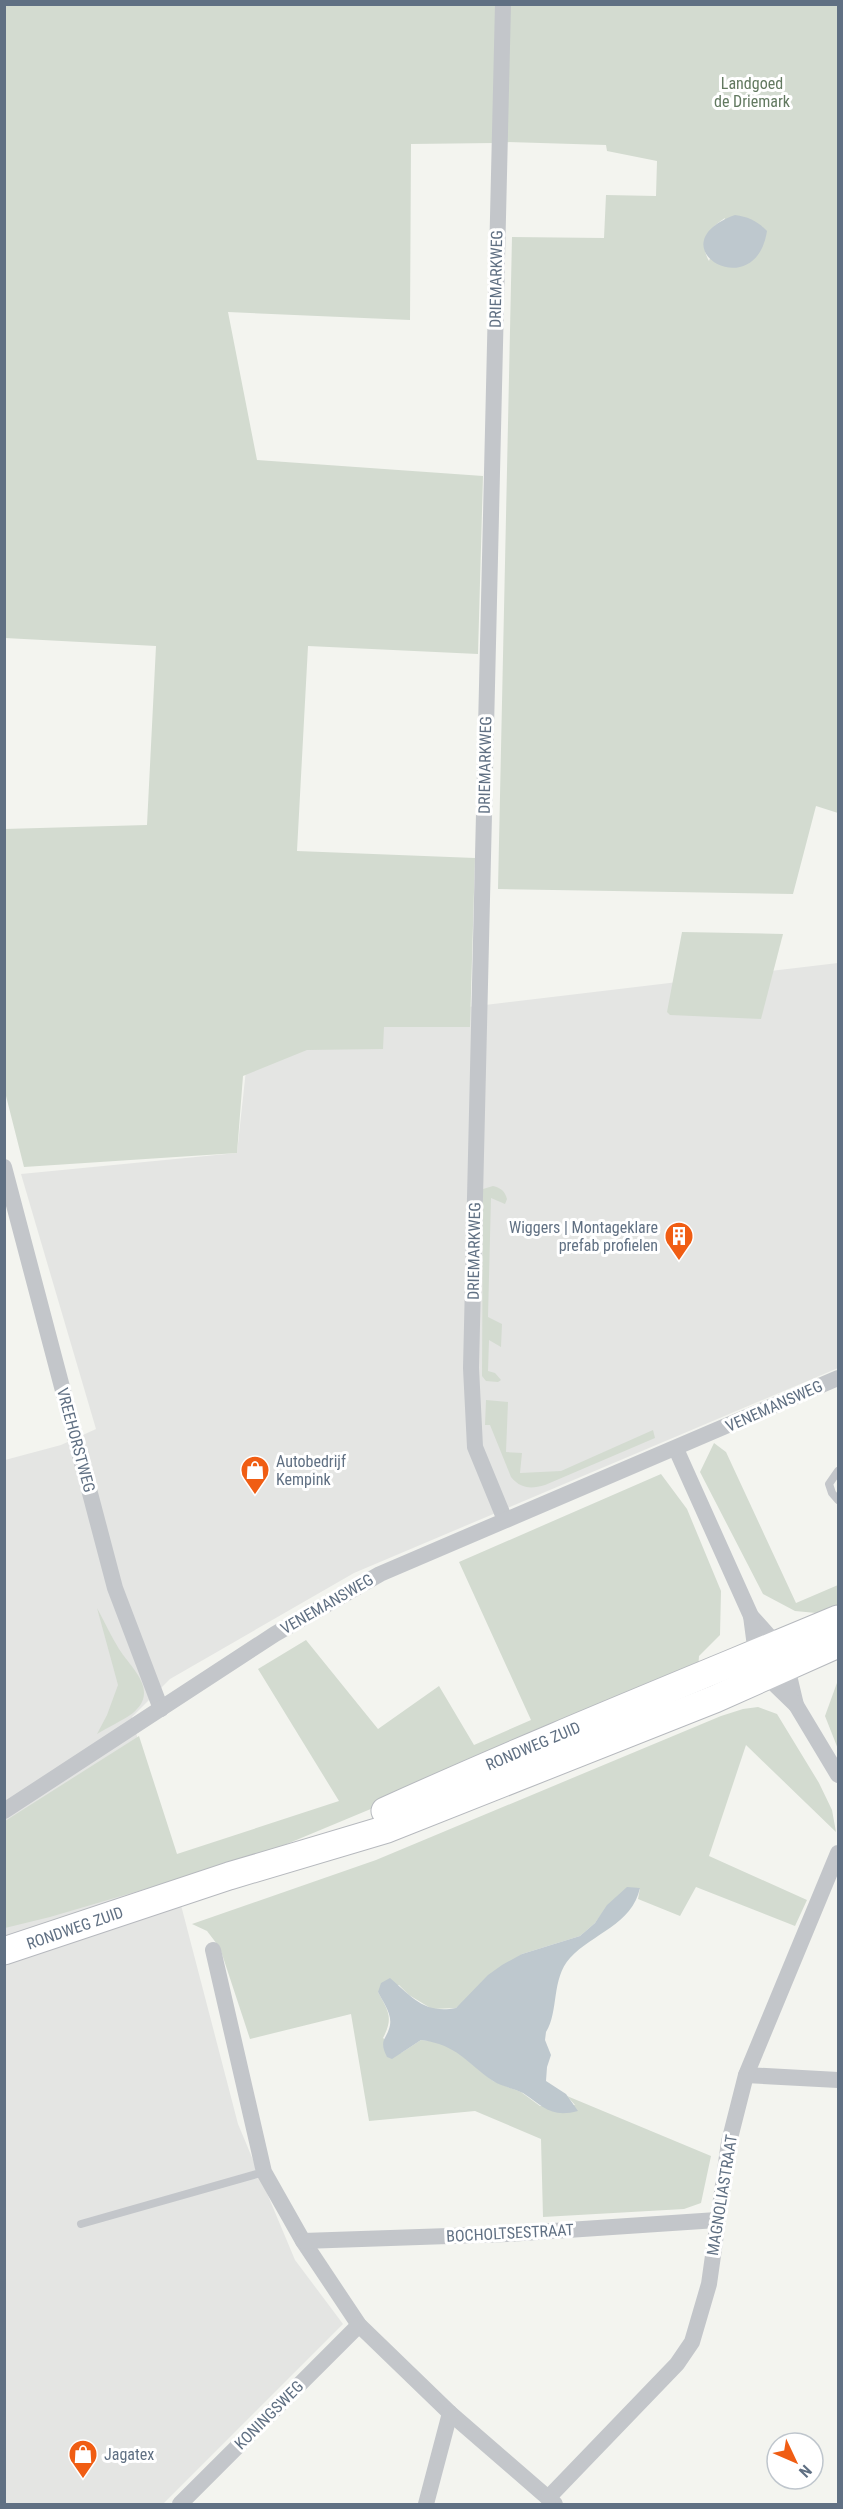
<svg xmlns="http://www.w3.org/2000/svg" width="843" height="2509" font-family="'Roboto Condensed',sans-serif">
  <rect width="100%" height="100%" fill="#f3f4ef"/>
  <path fill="#e4e5e3" d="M 838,963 L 838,1368 L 354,1573 L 170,1679 L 132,1717 L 238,2124 L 295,2260 L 343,2324 L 163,2504 L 5,2504 L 5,1460 L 61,1445 L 96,1429 L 21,1174 L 237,1153 L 250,1033 Z"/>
  <g fill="#d3dbd0" fill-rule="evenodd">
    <path d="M 5,5 L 497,5 L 494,143 L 411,144 L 410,320 L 228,312 L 257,460 L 483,476 L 478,654 L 308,646 L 297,851 L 475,858 L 470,1027 L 384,1027 L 383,1049 L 307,1050 L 243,1076 L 237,1153 L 24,1167 L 5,1092 L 4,829 L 147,825 L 156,646 L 5,638 Z"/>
    <path d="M 509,5 L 838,5 L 838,813 L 816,806 L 793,894 L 498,889 L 512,237 L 604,238 L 606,195 L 656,196 L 657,161 L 607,151 L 606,145 L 505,142 ZM 725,218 L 709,261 C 698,241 708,229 725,218 Z"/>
    <path d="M 682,932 L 783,934 L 761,1019 L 670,1015 L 667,1012 Z"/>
    <path d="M 493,1186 C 501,1188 505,1191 507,1199 L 505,1204 L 491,1198 L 488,1317 L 502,1324 L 501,1347 L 489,1340 L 488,1371 L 495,1373 L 501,1380 L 498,1382 L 486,1381 L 482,1376 L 483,1189 Z"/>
    <path d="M 486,1400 L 508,1402 L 506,1452 L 522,1453 L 520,1473 L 561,1471 L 653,1430 L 655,1438 L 545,1485 C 531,1489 521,1489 511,1477 L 490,1425 L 485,1425 Z"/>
    <path d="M 714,1443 L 726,1452 L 796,1603 L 838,1585 L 838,1609 L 827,1614 L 795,1611 L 763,1594 L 700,1472 Z"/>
    <path d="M 661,1474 L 687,1509 L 721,1591 L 720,1635 L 699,1656 L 698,1670 L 625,1703 L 258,1856 L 50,1917 L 5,1928 L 5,1821 L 139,1736 L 177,1854 L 339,1801 L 258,1669 L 306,1640 L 378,1729 L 439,1686 L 474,1745 L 531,1720 L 459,1562 Z"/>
    <path d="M 97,1608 C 104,1621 111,1636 119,1649 C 131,1668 160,1691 133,1713 C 122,1721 108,1727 97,1734 L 107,1715 L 118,1685 Z"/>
    <path d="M 838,1680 L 838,1749 L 825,1716 Z"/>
    <path d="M 758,1707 L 777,1714 L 819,1783 L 832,1810 L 836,1832 L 746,1745 L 709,1856 L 807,1900 L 795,1926 L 696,1887 L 680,1916 L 638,1899 L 640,1888 L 606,1908 L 595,1923 L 580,1936 L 522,1954 L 456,2008 L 432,2009 L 409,1995 L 399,1985 L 378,1992 C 388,2011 394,2017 383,2038 L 401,2053 L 421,2040 L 437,2042 L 455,2050 L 493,2081 L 521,2092 L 540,2106 L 575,2105 L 567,2096 L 711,2156 L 701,2203 L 684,2209 L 543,2217 L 541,2139 L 475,2111 L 369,2121 L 351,2014 L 250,2039 L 220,1948 L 207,1931 L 192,1924 L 376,1860 L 721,1716 L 743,1709 Z"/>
  </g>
  <g fill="#bec8ce">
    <path d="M 735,215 C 749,217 757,221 767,231 C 755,308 653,245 735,215 Z"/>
    <path d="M 627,1887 L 640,1888 C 632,1925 593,1933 570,1958 C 551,1979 559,2011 546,2032 L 545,2040 L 551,2055 L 547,2067 L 546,2081 L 566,2094 L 578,2111 C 551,2118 544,2107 523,2093 C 514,2088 502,2087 493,2081 C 465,2062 458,2045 421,2040 L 392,2059 L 387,2057 C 378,2039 387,2040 390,2025 C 392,2013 383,2002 378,1992 L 381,1983 L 390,1978 C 412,1997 424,2014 456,2008 L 488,1975 L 502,1965 L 522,1954 L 580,1936 L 595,1923 L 607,1905 Z"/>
  </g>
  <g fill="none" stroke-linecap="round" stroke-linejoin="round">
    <g stroke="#b6b9be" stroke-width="29">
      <g id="primary">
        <path d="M 385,1811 C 535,1743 687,1682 838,1619"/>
        <path d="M 4,1951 L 229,1876 L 387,1829 L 715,1699 L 838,1644"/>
      </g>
    </g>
    <g stroke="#c3c6ca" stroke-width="8">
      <path d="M 838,1471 L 829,1484 L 832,1493 L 838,1500"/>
      <path d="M 81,2224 L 264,2172"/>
    </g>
    <g stroke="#c3c6ca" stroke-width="16">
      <path d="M 503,4 L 471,1368 L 475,1447 L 505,1520"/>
      <path d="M 4,1167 L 115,1588 L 161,1709"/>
      <path d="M 676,1449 L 751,1616 L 777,1645 L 787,1667 L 796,1705"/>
      <path d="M 751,1616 L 756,1654 L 766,1676 L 796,1705 L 838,1775"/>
      <path d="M 4,1811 L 275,1634 L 380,1574 L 838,1378"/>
      <path d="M 213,1950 L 264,2172 L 303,2241 L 359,2325 L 450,2413 L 555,2504"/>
      <path d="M 746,2075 L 838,2080"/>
      <path d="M 303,2241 L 507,2234 L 717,2220"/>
      <path d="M 548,2498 L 677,2364 L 692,2342 L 709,2284 L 729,2142 L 746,2075 L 838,1853"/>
      <path d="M 180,2504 L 359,2325"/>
      <path d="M 426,2504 L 450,2413"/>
    </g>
    <use href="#primary" stroke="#fff" stroke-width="27"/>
  </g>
  <defs>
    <g id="building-pin" transform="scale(1.5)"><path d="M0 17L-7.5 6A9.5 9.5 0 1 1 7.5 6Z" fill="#f05d13" stroke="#fff"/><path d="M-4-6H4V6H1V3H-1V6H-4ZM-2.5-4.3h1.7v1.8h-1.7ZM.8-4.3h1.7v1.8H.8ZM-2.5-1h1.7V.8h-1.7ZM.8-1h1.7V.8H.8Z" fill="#fff"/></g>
    <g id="shop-pin" transform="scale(1.5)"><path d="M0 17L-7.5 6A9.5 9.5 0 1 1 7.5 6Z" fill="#f05d13" stroke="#fff"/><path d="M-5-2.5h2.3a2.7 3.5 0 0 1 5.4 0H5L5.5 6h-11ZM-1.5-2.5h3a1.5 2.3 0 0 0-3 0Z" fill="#fff"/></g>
  </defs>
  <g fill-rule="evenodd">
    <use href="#building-pin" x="679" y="1236"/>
    <use href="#shop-pin" x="255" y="1470"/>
    <use href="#shop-pin" x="83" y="2454"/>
  </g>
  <g text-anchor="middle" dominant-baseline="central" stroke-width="6" stroke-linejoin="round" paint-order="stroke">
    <g font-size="16" fill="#627960" stroke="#fff">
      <text x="752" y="83">Landgoed<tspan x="752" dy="18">de Driemark</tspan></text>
    </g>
    <g font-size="16" fill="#607083" stroke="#fff">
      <text transform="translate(496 279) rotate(-89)">DRIEMARKWEG</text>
      <text transform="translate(485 765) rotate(-89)">DRIEMARKWEG</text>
      <text transform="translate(474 1251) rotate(-89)">DRIEMARKWEG</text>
      <text transform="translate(774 1406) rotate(-24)">VENEMANSWEG</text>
      <text transform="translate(76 1440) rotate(75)">VREEHORSTWEG</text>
      <text transform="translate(327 1604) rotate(-30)">VENEMANSWEG</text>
      <text transform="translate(533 1746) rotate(-23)">RONDWEG ZUID</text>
      <text transform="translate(75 1928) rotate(-19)">RONDWEG ZUID</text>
      <text transform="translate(722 2195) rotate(-81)">MAGNOLIASTRAAT</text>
      <text transform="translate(510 2233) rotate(-3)">BOCHOLTSESTRAAT</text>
      <text transform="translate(269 2415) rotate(-45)">KONINGSWEG</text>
    </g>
    <g font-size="16" fill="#607083" stroke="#fff" text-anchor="start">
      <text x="658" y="1227" text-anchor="end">Wiggers | Montageklare<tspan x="658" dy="18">prefab profielen</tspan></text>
      <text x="276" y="1461">Autobedrijf<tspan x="276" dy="18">Kempink</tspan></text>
      <text x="104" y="2454">Jagatex</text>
    </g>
  </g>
  <rect width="843" height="2509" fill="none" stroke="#607083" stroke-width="12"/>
  <g transform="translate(795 2461) rotate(134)"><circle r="28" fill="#ffffff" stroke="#bfc6cd" stroke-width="1.5"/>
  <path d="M0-4.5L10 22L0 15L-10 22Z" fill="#f05d13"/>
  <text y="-9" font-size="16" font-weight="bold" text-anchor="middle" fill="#607083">N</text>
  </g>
</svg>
